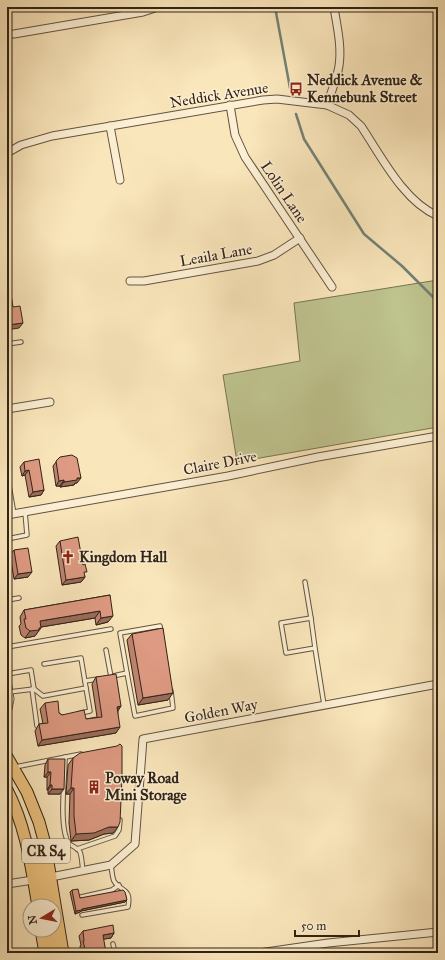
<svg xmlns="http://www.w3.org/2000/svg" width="445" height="960" font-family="'IM FELL Great Primer',serif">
  <rect width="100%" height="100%" fill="#fae6bb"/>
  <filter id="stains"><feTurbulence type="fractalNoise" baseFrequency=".005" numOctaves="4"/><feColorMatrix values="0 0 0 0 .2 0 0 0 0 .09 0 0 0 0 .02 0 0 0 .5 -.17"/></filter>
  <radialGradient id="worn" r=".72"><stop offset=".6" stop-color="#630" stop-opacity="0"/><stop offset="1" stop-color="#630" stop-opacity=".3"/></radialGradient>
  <path fill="#bfc48f" stroke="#787453" d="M 438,280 L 438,427 L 237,462 L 223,375 L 300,361 L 294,303 Z"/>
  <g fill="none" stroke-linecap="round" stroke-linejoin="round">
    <g stroke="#728175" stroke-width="2.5">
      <path d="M 275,7 L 290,88"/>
      <path d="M 296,114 L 304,139 L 364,234 L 402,266 L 434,298 L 438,304"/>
    </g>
    <g stroke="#625440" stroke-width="5.5">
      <g id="service">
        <path d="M 7,344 L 21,342"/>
        <path d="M 7,474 L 14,514"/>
        <path d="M 7,539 L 27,535 L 25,512"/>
        <path d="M 305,582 L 311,618"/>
        <path d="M 7,600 L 19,598"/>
        <path d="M 7,647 L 111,629"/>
        <path d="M 315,648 L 311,618 L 281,623 L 286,653 L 315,648 L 324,705"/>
        <path d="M 106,650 L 111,677 L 110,677"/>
        <path d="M 127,673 L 120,633 L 160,626 L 161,632"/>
        <path d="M 7,674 L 31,670 L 34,689 L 9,692"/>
        <path d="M 113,676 L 127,673 L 135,716 L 173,708 L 171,691"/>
        <path d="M 85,681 L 98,679"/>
        <path d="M 32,689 L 37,726"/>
        <path d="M 34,689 L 43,696 L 86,688 L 81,658 L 44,664"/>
        <path d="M 81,713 L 90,711 L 86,688"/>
        <path d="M 65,757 C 65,780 59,820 67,840 C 69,847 77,846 80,852 C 82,857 82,865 83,871"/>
        <path d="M 15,767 L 81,754"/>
        <path d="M 77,849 L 115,836 L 119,830 L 120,820"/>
        <path d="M 81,897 L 112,890 L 119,885"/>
        <path d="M 82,915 L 128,907 C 132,887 120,892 114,881 C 112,877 112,870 111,865"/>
        <path d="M 113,944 L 115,953"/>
      </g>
    </g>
    <g stroke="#625440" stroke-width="9">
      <g id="minor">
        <path d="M 14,34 L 143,12 L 158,7"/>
        <path d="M 230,105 L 235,135 L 245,157 L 332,287"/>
        <path d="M 327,105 C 331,92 337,79 339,66 C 342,46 337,27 334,7"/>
        <path d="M 110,126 L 120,180"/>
        <path d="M 7,153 L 21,145 L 52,136 L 263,100 L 277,99 L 327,105 L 349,115 L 361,126 C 381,156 404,202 438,216"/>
        <path d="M 130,281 L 144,281 L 258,261 L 274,255 L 300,238"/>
        <path d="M 7,409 L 50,402"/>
        <path d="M 7,515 L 228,476 L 318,457 L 438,436"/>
        <path d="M 51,877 L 111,865 L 135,844 L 143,739 L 438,684"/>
        <path d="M 7,884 L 33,880"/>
        <path d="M 259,953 L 328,943 L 438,932"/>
      </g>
    </g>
    <g stroke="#625440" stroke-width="11">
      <path id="tertiary" d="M 7,686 L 9,699 L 7,709"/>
    </g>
    <g stroke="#302317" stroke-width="13">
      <g id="primary">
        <path d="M 7,757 L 27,792 L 39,822 L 45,844 L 63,953"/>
        <path d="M 7,790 C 26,826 31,866 38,906"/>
        <path d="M 37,856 L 39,869 L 43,877 L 51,877"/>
        <path d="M 33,880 C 46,879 46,897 47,906"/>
        <path d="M 41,930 L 45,953"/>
        <path d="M 51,930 L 55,953"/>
      </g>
    </g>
    <use href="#service" stroke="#fcefd3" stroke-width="3.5"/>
    <use href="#minor" stroke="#fcefd3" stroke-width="7"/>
    <use href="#tertiary" stroke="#fcefd3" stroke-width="9"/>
    <use href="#primary" stroke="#edc37e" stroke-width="11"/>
  </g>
  <g fill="#bf8470" stroke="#302317">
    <path d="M 60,457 L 77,483 L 75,483 L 74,485 L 60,487 L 60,486 L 56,486 L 53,466 Z"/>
    <path d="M 24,462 L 44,490 L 41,495 L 29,497 L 25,475 L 22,476 L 20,467 Z"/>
    <path d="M 60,541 L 84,575 L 85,577 L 81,582 L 62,585 L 56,546 Z"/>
    <path d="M 14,550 L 28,577 L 14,579 L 10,555 Z"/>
    <path d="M 110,595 L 108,622 L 96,625 L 95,618 L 41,627 L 35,636 L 25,638 L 21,635 L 19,626 L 21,624 L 20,617 L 24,610 Z"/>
    <path d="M 132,634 L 168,700 L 138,705 L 127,640 Z"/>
    <path d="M 96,677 L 121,706 L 118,711 L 116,733 L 38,746 L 35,731 L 39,724 L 43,724 L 40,709 L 45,703 L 62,715 L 86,719 L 97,717 L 92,684 Z"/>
    <path d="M 73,758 L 113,833 L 104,834 L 89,840 L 71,841 L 69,823 L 70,794 L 66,794 L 68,765 Z"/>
    <path d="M 48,759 L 60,794 L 48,794 L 48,790 L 47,790 L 47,777 L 44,777 L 45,765 Z"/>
    <path d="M 72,890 L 80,898 L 127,900 L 125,902 L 81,911 L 80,912 L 75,914 L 70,892 Z"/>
    <path d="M 83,931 L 114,933 L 111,938 L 103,939 L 106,953 L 81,953 L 80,946 L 81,945 L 79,936 Z"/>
  </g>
  <g fill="#9b6c5b" stroke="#302317">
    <path d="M 23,323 L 19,328 L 7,330 L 8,325 Z"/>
    <path d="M 29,470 L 25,475 L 22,476 L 25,471 Z"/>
    <path d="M 77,478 L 81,478 L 77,483 L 75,483 L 74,485 L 60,487 L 64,482 Z"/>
    <path d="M 64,480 L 60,486 L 56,486 L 59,481 Z"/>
    <path d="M 44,490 L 41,495 L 29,497 L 33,492 Z"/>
    <path d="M 32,572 L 28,577 L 14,579 L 18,574 Z"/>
    <path d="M 85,577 L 81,582 L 62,585 L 66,580 Z"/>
    <path d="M 100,611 L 95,618 L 35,628 L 40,621 Z"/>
    <path d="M 113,616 L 108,622 L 96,625 L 101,618 Z"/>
    <path d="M 39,628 L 41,628 L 35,636 L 25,638 L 30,631 Z"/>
    <path d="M 173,693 L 168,700 L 138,705 L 143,698 Z"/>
    <path d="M 121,706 L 116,712 L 117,707 Z"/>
    <path d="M 120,727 L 116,733 L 38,746 L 42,740 Z"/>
    <path d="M 48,772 L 51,772 L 47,777 L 44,777 Z"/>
    <path d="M 50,785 L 52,785 L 48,790 L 47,790 Z"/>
    <path d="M 71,788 L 74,788 L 70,794 L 66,794 Z"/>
    <path d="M 52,789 L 64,789 L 60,794 L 48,794 Z"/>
    <path d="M 109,827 L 118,827 L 113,833 L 104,834 L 89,840 L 71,841 L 76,834 Z"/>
    <path d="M 127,900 L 125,902 L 81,911 L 80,912 L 75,914 L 76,911 L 82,909 Z"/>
    <path d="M 114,933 L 111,938 L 99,940 L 103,935 Z"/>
  </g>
  <g fill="#de9a82" stroke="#302317">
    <path d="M 7,270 L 13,307 L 20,306 L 23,323 L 8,325 L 9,330 L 7,330 Z"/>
    <path d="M 72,455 L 77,458 L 81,478 L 77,478 L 77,480 L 64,482 L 64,480 L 59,481 L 56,461 L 60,457 Z"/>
    <path d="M 39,459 L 44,490 L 33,492 L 29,470 L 25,471 L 24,462 Z"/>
    <path d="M 78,537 L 83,565 L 85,564 L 87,572 L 84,572 L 85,577 L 66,580 L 60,541 Z"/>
    <path d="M 28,548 L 32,572 L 18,574 L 14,550 Z"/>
    <path d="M 110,595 L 113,616 L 101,618 L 100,611 L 40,621 L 41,628 L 39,628 L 39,630 L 30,631 L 26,628 L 24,619 L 26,619 L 24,610 Z"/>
    <path d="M 163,628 L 173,693 L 143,698 L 132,634 Z"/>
    <path d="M 116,674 L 121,706 L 117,707 L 120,727 L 42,740 L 39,724 L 48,723 L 45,703 L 58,701 L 59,713 L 62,715 L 84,710 L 86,719 L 102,717 L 96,677 Z"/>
    <path d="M 120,744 L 122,746 L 122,778 L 120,822 L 118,827 L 109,827 L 94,833 L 76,834 L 74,816 L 74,788 L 71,788 L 73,758 L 80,753 L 117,746 Z"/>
    <path d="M 48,759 L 65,759 L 64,789 L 52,789 L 52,785 L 50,785 L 51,772 L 48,772 Z"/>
    <path d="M 78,889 L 80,898 L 123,890 L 125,892 L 127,900 L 82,909 L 82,910 L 76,911 L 72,890 Z"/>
    <path d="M 113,925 L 114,933 L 103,935 L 106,953 L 86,953 L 83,941 L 84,941 L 83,931 Z"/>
  </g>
  <defs>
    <g id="bus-bare" transform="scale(1.08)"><path d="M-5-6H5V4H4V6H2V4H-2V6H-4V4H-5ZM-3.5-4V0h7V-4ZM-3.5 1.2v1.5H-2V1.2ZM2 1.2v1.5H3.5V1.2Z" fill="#8f2418" stroke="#fcefd3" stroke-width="2.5" paint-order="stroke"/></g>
    <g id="church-bare" transform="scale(1.08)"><path d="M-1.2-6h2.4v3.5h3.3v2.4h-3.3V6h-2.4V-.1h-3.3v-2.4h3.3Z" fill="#8f2418" stroke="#fcefd3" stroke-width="2.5" paint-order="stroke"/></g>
    <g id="building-bare" transform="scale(1.08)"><path d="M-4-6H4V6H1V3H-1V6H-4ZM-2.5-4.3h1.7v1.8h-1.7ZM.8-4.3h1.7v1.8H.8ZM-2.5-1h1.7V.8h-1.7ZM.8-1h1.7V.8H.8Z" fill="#8f2418" stroke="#fcefd3" stroke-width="2.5" paint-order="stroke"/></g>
  </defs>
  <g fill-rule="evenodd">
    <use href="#bus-bare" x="296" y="89"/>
    <use href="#church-bare" x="68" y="557"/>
    <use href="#building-bare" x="94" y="787"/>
  </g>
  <g text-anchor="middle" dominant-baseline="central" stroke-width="3" stroke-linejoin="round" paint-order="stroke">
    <rect fill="#fcefd3" stroke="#6d604f" stroke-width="1" x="22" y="839" width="48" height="24" rx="3"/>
    <g font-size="14" font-weight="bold" fill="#302317">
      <text x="46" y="851">CR S4</text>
    </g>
    <g font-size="15" font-weight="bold" fill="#302317" stroke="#fcefd3" text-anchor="start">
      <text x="307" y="80">Neddick Avenue &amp;<tspan x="307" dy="17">Kennebunk Street</tspan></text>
      <text x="79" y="557">Kingdom Hall</text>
      <text x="105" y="778">Poway Road<tspan x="105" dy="17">Mini Storage</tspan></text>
    </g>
    <g font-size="15" fill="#302317" stroke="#fcefd3">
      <text transform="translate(219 95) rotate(-9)">Neddick Avenue</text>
      <text transform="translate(284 192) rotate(56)">Lolin Lane</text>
      <text transform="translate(216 255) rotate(-10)">Leaila Lane</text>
      <text transform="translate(220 463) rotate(-11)">Claire Drive</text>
      <text transform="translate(221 711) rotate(-11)">Golden Way</text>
    </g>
  </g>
  <rect width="445" height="960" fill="none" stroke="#fae6bb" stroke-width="24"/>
  <rect x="8" y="8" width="429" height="944" fill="none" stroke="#302317" stroke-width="2"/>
  <rect x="12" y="12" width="421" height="936" fill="none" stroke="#302317"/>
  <g transform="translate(42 918) rotate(260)"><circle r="19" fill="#fcefd3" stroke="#aa9d88"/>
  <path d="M0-3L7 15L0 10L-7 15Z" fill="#8f2418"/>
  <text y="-6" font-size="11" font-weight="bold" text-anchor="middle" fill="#302317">N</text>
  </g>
  <path d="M295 930v6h64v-6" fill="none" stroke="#302317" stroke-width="2"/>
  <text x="301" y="930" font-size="12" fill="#302317" stroke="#fcefd3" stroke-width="3" paint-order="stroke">50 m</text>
  <rect width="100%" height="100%" filter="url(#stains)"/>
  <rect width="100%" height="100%" fill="url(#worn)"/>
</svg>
